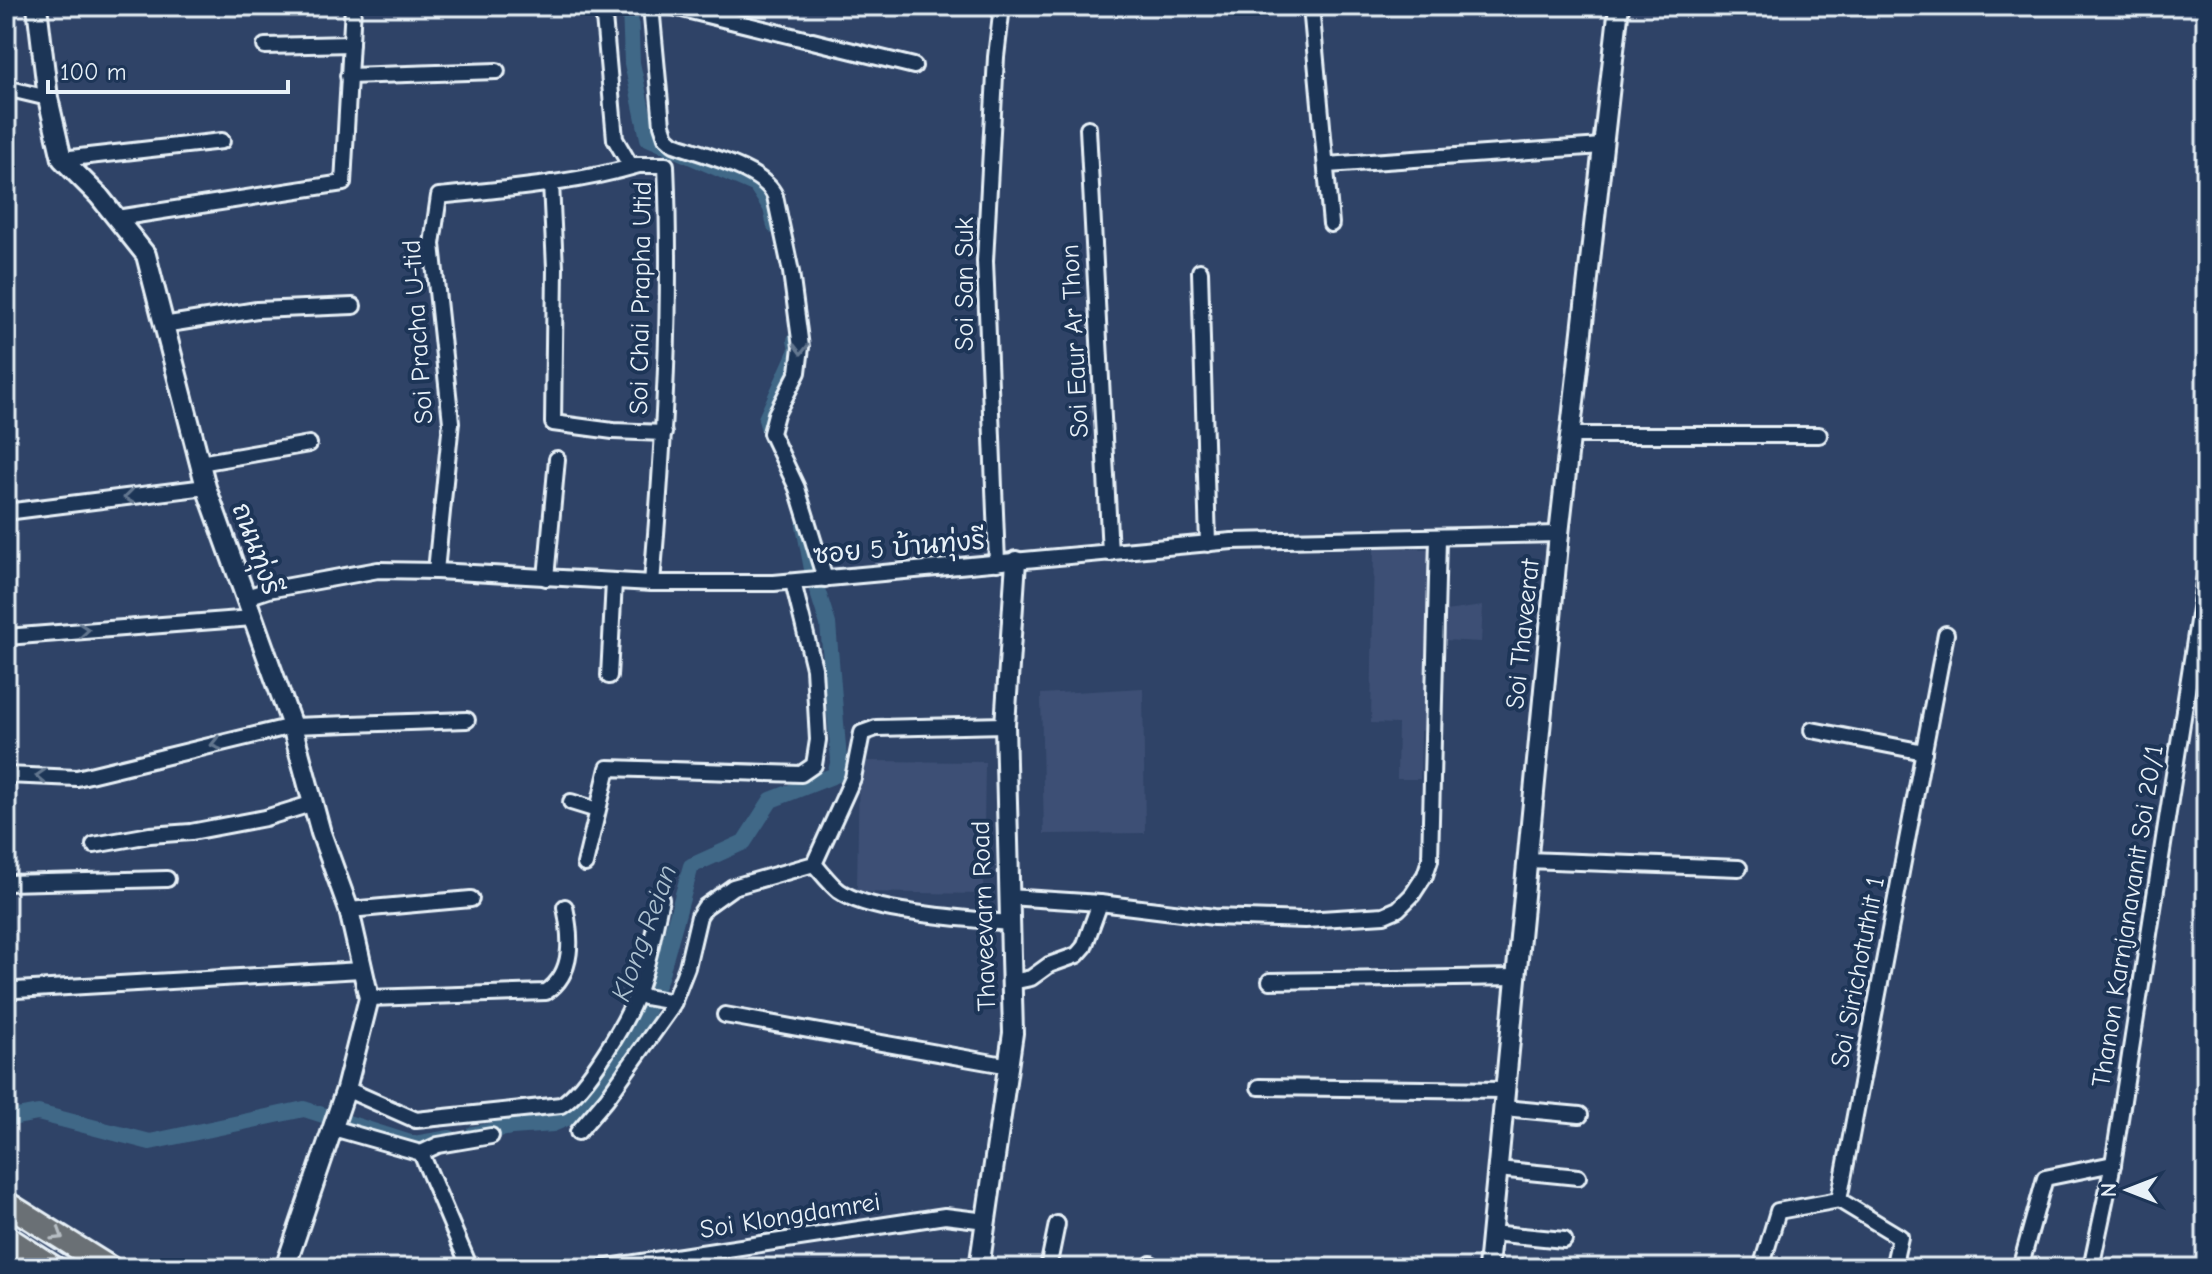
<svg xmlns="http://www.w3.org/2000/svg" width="2212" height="1274" font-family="'Comic Neue','Playpen Sans Thai',sans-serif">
  <rect width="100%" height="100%" fill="#2f4367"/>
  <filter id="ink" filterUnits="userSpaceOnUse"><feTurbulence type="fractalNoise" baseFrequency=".0125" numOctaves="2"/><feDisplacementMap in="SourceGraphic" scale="16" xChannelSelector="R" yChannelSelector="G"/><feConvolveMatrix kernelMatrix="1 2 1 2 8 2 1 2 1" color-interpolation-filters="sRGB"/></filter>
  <g filter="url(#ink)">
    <g fill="#3e5075">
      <path d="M 1374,548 L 1433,549 L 1430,728 L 1421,731 L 1420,779 L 1397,779 L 1398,724 L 1371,723 Z"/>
      <path d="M 1483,606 L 1481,642 L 1444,640 L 1445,611 Z"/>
      <path d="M 1143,688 L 1145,833 L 1044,834 L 1041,694 Z"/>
      <path d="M 859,761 L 985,762 L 983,894 L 857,892 Z"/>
    </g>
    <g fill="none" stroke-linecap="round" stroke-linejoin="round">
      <g stroke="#3f6887" stroke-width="16">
        <path d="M 630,6 L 632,63 L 648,138 L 756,185 L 771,208 L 775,226"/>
        <path d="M 772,441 L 766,419 L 797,350 L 795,340"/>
        <path d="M 6,1119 L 38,1113 L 150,1142 L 304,1109 L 414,1144 L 450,1138"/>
        <path d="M 473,1134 L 512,1127 L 553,1124 L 574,1115 L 645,1015 L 660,977 L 691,866 L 744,842 L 771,800 L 835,775 L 839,760 L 828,624 L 814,580 L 804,526"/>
      </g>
      <g stroke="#e8f1f8" stroke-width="20">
        <g id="minor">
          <path d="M 603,6 L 615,139 L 630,165 L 666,165 C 672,305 664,444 652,583"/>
          <path d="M 651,6 L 662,125 L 666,137 L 674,144 C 701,154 764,169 775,196 L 791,272 L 801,347 L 798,372 L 776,414 L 771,433 L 797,488 L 825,579"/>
          <path d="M 670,6 L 914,66"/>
          <path d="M 1311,6 L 1331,224"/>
          <path d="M 265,46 L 351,44"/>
          <path d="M 348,76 L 497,71"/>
          <path d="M 6,88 L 48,98"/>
          <path d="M 1088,128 L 1110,553"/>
          <path d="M 62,159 L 222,141"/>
          <path d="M 1327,165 L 1602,146"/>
          <path d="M 551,183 L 555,268 L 553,423 L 613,431 L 664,433"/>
          <path d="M 117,218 L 343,183 L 353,6"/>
          <path d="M 1200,271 L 1208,544"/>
          <path d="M 163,325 L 257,310 L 353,306"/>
          <path d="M 1570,435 L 1819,435"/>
          <path d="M 200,463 L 309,444"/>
          <path d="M 6,512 L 206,487"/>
          <path d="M 997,563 L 985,261 L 996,57 L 1002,6"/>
          <path d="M 436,571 L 451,422 L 432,244 L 439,196 C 506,189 574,184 639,165"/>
          <path d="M 546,578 L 557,459"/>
          <path d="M 247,597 L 268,590 L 378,570 L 436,571 L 652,583 L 774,583 L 1232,541 L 1559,534"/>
          <path d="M 6,637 L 253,618"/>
          <path d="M 609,676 L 614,582"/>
          <path d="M 1812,730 L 1924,752"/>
          <path d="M 6,775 L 77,778 L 292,726 L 467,720"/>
          <path d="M 571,802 L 597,810"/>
          <path d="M 94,845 L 150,835 L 191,832 L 265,818 L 314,803"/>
          <path d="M 1527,860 L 1739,868"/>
          <path d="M 585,864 L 608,768 L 801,774 L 814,765 L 818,740 L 814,668 L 793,582"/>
          <path d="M 814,864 C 822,873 830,884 839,891 C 872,914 966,918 1009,923"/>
          <path d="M 6,883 L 167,879"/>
          <path d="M 1008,897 L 1100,903"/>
          <path d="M 349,910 L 471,899"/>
          <path d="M 1270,981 L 1516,977"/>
          <path d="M 1012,982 L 1031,978 L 1049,965 L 1077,955 L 1084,947 L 1100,903 L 1214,917 L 1305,920 L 1384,915 L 1398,909 L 1412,895 L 1425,875 L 1430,860 L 1438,538"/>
          <path d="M 16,990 L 361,970"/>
          <path d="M 638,992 L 645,997 L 674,1002"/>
          <path d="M 369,998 L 546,992 C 575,973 571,936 565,907"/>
          <path d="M 725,1015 L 1010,1066"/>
          <path d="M 1259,1087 L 1505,1090"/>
          <path d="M 346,1089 L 416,1120 L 561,1105 C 586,1090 628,1020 638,991 C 649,962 654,929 661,899"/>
          <path d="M 1504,1108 L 1580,1115"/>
          <path d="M 333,1128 L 421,1153 L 470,1268"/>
          <path d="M 578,1132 L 607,1098 L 671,1008 L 687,967 L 699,916 L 705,907 L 733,887 L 814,864 L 853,778 L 862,733 L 876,728 L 1005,725"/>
          <path d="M 421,1153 L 438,1145 L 491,1136"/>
          <path d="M 1498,1169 L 1578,1177"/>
          <path d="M 1839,1200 L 1946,634"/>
          <path d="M 1839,1200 L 1900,1237 L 1893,1268"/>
          <path d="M 1491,1233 L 1564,1240"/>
          <path d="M 602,1268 L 945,1216 L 986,1221"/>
          <path d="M 1048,1268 L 1057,1224"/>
          <path d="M 1150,1268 L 1151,1264"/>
          <path d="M 1761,1268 L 1778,1211 L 1839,1200"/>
          <path d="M 2020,1268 L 2045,1178 L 2113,1164"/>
          <path d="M 2091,1268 L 2113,1164 L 2206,570"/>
        </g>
      </g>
      <g stroke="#e8f1f8" stroke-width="24">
        <g id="tertiary">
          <path d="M 37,6 L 48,98 L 62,159 L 99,196 L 146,255 L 206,487 L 292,726 L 321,833 L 349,910 L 369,998 L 346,1089 L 285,1268"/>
          <path d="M 979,1268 L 1013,1033 L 1005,725 L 1016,561"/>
          <path d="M 1488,1268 L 1559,534 L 1619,6"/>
        </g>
      </g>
      <g stroke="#e8f1f8" stroke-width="28">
        <g id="primary">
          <path d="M 6,1203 L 110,1268"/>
          <path d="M 6,1237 L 54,1268"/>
        </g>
      </g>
      <use href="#minor" stroke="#1d3557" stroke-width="14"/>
      <use href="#tertiary" stroke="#1d3557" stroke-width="18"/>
      <use href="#primary" stroke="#6b7074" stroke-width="22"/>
    </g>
    <defs><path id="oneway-chevron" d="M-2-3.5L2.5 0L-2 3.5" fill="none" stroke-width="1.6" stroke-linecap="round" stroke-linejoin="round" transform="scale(2)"/></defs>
    <g stroke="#64778f">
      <use href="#oneway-chevron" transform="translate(801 349) rotate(91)"/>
      <use href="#oneway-chevron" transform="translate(129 497) rotate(173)"/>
      <use href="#oneway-chevron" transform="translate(84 630) rotate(-5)"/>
      <use href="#oneway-chevron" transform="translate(216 744) rotate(166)"/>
      <use href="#oneway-chevron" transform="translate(41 776) rotate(-177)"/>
    </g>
    <use stroke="#b6bdc3" href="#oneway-chevron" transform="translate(58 1235) rotate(32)"/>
  </g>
  <g text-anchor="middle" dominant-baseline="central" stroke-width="8" stroke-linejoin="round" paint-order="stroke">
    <g font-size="26" fill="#e8f1f8" stroke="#1d3557">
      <text transform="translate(965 284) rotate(-90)">Soi San Suk</text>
      <text transform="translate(641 298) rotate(-89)">Soi Chai Prapha Utid</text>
      <text transform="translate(418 332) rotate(-94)">Soi Pracha U-tid</text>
      <text transform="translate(1075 341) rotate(-93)">Soi Eaur Ar Thon</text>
      <text transform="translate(899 548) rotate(-5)">ซอย 5 บ้านทุ่งรี</text>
      <text transform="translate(256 549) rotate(70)">ถนนทุ่งรี</text>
      <text transform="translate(1523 634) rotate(-84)">Soi Thaveerat</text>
      <text transform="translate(984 916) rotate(-92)">Thaveevarn Road</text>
      <text transform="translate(2128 916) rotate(-81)">Thanon Karnjanavanit Soi 20/1</text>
      <text transform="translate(1858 972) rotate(-79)">Soi Sirichotuthit 1</text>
      <text transform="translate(790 1216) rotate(-9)">Soi Klongdamrei</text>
    </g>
    <g font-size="28" font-style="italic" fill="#adc1d0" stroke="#1d3557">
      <text transform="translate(644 933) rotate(-70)">Klong Reian</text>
    </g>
  </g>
  <rect width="2212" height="1274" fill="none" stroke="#1d3557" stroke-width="32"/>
  <rect x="16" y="16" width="2180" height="1242" fill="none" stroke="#e8f1f8" stroke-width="3" filter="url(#ink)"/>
  <g transform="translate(2128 1190) rotate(270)" stroke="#1d3557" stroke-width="6" paint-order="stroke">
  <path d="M0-6L14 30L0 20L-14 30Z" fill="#e8f1f8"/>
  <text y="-12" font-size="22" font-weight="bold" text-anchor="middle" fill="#e8f1f8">N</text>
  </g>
  <path d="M48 80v12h240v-12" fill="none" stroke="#e8f1f8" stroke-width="4"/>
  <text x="60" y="80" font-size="24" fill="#e8f1f8" stroke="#1d3557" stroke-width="6" paint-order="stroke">100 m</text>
</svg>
